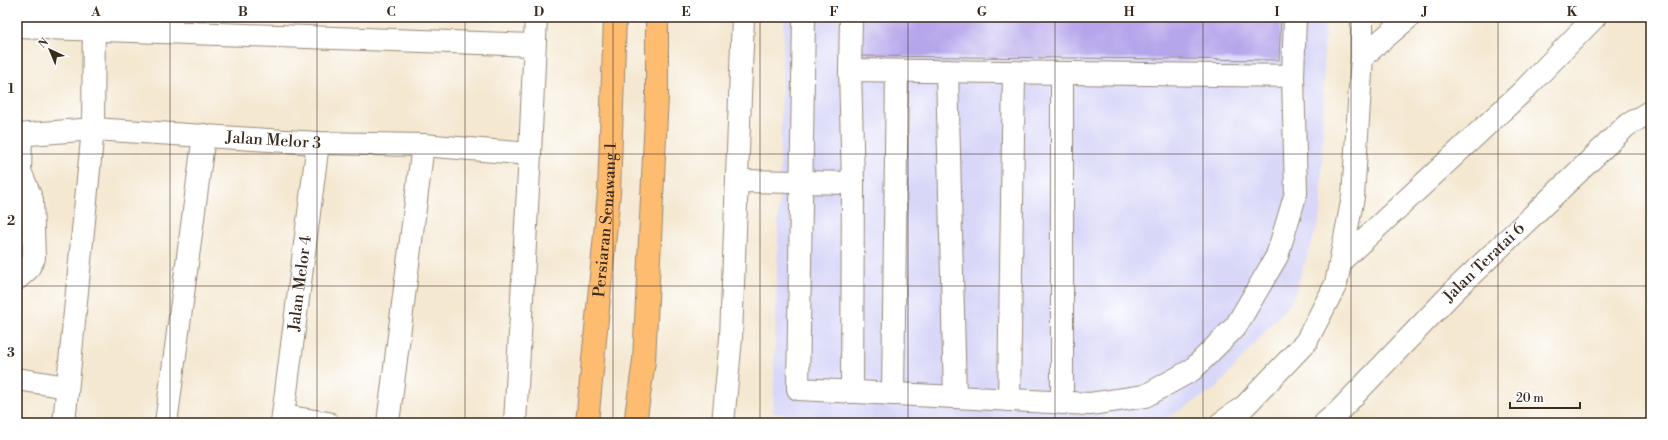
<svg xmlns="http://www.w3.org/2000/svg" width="1668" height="440" font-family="'Libre Bodoni',serif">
  <rect width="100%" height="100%" fill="#fff"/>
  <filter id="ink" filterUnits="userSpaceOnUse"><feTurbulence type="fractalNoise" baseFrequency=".025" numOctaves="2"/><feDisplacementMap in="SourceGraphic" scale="8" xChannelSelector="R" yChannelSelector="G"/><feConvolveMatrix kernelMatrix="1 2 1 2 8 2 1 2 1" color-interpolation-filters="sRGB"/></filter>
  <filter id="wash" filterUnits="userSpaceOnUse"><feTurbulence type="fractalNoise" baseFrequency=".012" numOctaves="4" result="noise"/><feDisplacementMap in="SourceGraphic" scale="16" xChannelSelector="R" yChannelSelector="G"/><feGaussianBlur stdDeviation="0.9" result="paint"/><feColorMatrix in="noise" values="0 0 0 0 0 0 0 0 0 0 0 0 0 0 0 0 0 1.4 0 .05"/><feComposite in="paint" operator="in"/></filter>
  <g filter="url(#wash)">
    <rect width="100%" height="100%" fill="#f4e8d1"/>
    <path fill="#d8d7f8" d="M 784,17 L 1325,17 L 1321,216 L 1292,300 L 1217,388 L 1159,423 L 865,423 L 773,413 Z"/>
    <g id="blocks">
      <path fill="#b5a5eb" d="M 861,17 L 1281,17 L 1279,60 L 860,56 Z"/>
    </g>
  </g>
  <g filter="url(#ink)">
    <use href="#blocks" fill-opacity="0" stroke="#988978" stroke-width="1"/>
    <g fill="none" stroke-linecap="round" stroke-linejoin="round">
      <g stroke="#988978" stroke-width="24">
        <g id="minor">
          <path d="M 804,17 L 798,389 L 1090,404 L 1145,396 L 1192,370 L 1236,326 L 1277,256 L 1296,193 L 1293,76 L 1295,17"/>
          <path d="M 17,27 L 534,45"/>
          <path d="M 1362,57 L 1409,17"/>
          <path d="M 850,70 L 1293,76"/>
          <path d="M 947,71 L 955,397"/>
          <path id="s1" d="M 17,135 L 93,129 L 318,143 L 423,145 L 530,154"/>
          <path d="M 737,181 L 853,183 L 850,70 L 851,17"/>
          <path d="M 1341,261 L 1522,92 L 1595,17"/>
          <path d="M 17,279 L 28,269 L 34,258 L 32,200 L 20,171 L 21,135"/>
          <path d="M 17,379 L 67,387"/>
          <path d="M 852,392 L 853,183"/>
          <path d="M 893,394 L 897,71"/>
          <path d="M 1009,400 L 1014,72"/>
          <path d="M 1062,403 L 1062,73"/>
          <path d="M 283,416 L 328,423"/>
          <path d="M 64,423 L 93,129 L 94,17"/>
          <path d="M 166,423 L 204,135"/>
          <path id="s2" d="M 282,423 L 318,143"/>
          <path d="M 388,423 L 423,145"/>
          <path d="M 515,423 L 530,154 L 536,17"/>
          <path d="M 723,423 L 731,338 L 743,17"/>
          <path d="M 1221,423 L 1245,406 L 1306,342 L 1336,284 L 1353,197 L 1362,57 L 1362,17"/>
          <path id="s3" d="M 1325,423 L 1339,411 L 1455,290 L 1626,126 L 1651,111"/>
        </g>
      </g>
      <g stroke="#988978" stroke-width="24">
        <g id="major">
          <path id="s4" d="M 587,423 L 609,193 L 615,17"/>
          <path d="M 635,423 L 644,361 L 657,96 L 657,17"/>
        </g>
      </g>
      <use href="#minor" stroke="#fff" stroke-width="22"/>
      <use href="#major" stroke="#fdbc70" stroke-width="22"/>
    </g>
  </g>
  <path fill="none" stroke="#3b2a1e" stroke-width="1" stroke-opacity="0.55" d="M 170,17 L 170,423M 317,17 L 317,423M 465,17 L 465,423M 613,17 L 613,423M 760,17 L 760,423M 908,17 L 908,423M 1055,17 L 1055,423M 1203,17 L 1203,423M 1351,17 L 1351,423M 1498,17 L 1498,423M 17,154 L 1651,154M 17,286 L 1651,286"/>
  <g text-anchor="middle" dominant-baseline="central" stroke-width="3" stroke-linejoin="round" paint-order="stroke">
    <g font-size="16" fill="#3b2a1e" stroke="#fff">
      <text stroke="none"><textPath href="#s1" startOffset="257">Jalan Melor 3</textPath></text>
      <text stroke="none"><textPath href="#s4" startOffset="204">Persiaran Senawang 1</textPath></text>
      <text stroke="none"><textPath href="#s3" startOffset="226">Jalan Teratai 6</textPath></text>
      <text stroke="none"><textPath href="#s2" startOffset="141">Jalan Melor 4</textPath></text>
    </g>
  </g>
  <rect width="1668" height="440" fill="none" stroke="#fff" stroke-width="44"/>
  <g transform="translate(50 50) rotate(316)" stroke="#ffffff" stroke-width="3" paint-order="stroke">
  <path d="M0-3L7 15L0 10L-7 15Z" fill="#3b2a1e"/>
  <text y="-6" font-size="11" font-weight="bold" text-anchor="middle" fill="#3b2a1e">N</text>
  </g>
  <path d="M1510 402v6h70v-6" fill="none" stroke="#3b2a1e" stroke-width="2"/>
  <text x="1516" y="402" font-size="12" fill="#3b2a1e" stroke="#ffffff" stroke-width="3" paint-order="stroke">20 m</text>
  <rect x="22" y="22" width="1624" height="396" fill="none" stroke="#3b2a1e" stroke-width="1.5"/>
  <g font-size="13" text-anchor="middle" font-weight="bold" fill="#3b2a1e">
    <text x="96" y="16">A</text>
    <text x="243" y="16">B</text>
    <text x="391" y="16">C</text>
    <text x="539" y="16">D</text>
    <text x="686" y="16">E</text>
    <text x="834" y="16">F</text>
    <text x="982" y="16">G</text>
    <text x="1129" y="16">H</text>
    <text x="1277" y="16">I</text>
    <text x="1425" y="16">J</text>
    <text x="1572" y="16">K</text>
    <text x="11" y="93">1</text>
    <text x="11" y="225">2</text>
    <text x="11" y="357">3</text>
  </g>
</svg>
